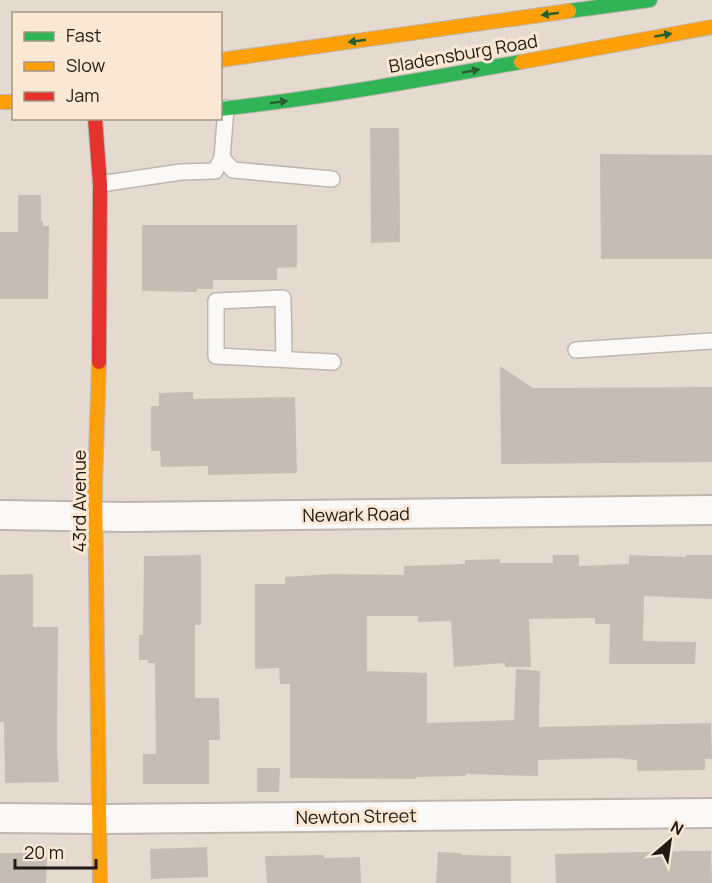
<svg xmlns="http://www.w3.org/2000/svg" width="712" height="883" font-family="Manrope,sans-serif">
  <rect width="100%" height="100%" fill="#e5dad0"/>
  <g fill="#c5bdb4">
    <path d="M 370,128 L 399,128 L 400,242 L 371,243 Z"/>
    <path d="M 600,154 L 712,155 L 712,259 L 601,259 Z"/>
    <path d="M 18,195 L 41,195 L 41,221 L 43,221 L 43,226 L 49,226 L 48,299 L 0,299 L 0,232 L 18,232 Z"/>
    <path d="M 142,225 L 297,225 L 297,267 L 277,268 L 277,280 L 213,280 L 213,289 L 197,289 L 197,292 L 142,291 Z"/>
    <path d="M 500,366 L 533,388 L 712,387 L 712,462 L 501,464 Z"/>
    <path d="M 193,392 L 193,399 L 295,397 L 297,473 L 208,475 L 208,466 L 161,467 L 160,451 L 151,451 L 151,406 L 159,406 L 159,393 Z"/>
    <path d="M 201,555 L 201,625 L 195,625 L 195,698 L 219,698 L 220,740 L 209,740 L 209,784 L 143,784 L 143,754 L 156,754 L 155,663 L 148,663 L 148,660 L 139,660 L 139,635 L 143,635 L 144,556 Z"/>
    <path d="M 553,555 L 579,555 L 579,566 L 629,564 L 629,555 L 686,557 L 686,555 L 712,555 L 712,599 L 644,596 L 643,641 L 696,642 L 695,664 L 609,664 L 610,624 L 595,624 L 595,618 L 529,619 L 531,667 L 505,667 L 505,663 L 454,667 L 451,621 L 418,622 L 418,616 L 367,616 L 367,671 L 427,673 L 427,723 L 514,720 L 516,669 L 540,671 L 539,727 L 711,723 L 712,759 L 705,759 L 705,770 L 637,771 L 637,760 L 616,758 L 538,760 L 538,776 L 466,774 L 466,776 L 416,777 L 416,779 L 290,778 L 290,684 L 280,684 L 279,668 L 255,669 L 255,584 L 285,584 L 285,577 L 333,574 L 404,575 L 404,566 L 465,564 L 465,560 L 500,559 L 500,563 L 553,563 Z"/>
    <path d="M 33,574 L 33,627 L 58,627 L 57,749 L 59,782 L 5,783 L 4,722 L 0,722 L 0,575 Z"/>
    <path d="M 257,768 L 280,768 L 279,792 L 257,792 Z"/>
    <path d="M 207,847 L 208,877 L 151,879 L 150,849 Z"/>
    <path d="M 688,851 L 711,851 L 712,883 L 556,883 L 555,854 Z"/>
    <path d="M 438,852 L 462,853 L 461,855 L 511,856 L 511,883 L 436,883 Z"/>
    <path d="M 0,853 L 45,853 L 44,857 L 47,857 L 46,883 L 0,883 Z"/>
    <path d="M 324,855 L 324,858 L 360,857 L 361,883 L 267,883 L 265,856 Z"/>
  </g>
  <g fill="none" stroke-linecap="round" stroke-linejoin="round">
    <g stroke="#beb6ae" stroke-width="18">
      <g id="lane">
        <path d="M 222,158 L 233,170 L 332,179"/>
        <path d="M 100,184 L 181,172 L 215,171 L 222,158 L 226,108"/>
        <path d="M 576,350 L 712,341"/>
        <path d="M 284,359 L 283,298 L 216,301 L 216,356 L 333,362"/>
      </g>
    </g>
    <g stroke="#beb6ae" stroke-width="32">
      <g id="street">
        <path d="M 0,515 L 125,517 L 712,510"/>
        <path d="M 0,818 L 100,819 L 712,813"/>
      </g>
    </g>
    <g stroke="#beb6ae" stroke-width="16">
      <g id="fast">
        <path d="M 569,11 L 650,0"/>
        <path d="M 220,109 C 321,98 421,80 521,62"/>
      </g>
    </g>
    <g stroke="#beb6ae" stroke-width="16">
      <g id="slow">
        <path d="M 220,60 L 569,11"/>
        <path d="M 521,62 L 712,27"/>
        <path d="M 0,102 L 14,102"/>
        <path d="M 99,362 L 95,486 L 100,883"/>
      </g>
    </g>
    <g stroke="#beb6ae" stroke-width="16">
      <path id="jam" d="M 95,118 L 100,184 L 99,362"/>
    </g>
    <use href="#lane" stroke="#fbf9f8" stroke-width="15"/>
    <use href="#street" stroke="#fbf9f8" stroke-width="28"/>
    <use href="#fast" stroke="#30b455" stroke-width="14"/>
    <use href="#slow" stroke="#ff9f0a" stroke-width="14"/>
    <use href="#jam" stroke="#e5322d" stroke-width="14"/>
  </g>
  <defs><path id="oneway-solid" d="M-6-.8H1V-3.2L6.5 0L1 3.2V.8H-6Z" transform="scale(1.5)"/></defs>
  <g fill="#275f31">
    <use href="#oneway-solid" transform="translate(550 14) rotate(172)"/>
    <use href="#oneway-solid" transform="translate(663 35) rotate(-10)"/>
    <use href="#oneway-solid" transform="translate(357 41) rotate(172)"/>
    <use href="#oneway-solid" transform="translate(471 71) rotate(-10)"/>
    <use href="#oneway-solid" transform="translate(279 102) rotate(-7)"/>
  </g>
  <g text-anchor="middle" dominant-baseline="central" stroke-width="6" stroke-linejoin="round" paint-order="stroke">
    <g font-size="18" fill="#201a13" stroke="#fbe8d4">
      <text transform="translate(463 53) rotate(-10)">Bladensburg Road</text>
      <text transform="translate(79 501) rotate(-90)">43rd Avenue</text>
      <text transform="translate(356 514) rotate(-1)">Newark Road</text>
      <text transform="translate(356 816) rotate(-1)">Newton Street</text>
    </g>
  </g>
  <rect x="12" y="12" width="210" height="108" fill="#fbe8d4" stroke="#a39687" stroke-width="1.5"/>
  <rect x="24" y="32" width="30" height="9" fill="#30b455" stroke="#a39687" stroke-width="1.5"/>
  <text x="66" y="42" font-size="18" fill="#201a13">Fast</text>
  <rect x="24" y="62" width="30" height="9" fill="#ff9f0a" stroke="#a39687" stroke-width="1.5"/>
  <text x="66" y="72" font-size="18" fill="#201a13">Slow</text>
  <rect x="24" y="92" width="30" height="9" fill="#e5322d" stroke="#a39687" stroke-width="1.5"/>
  <text x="66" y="102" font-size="18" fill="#201a13">Jam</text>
  <g transform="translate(670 841) rotate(29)" stroke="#fbe8d4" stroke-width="4.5" paint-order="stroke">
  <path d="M0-4.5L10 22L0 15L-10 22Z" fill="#201a13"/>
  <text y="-9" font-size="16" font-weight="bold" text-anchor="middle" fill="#201a13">N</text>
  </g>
  <path d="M15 859v9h81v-9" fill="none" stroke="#201a13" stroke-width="3"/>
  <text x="24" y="859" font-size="18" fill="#201a13" stroke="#fbe8d4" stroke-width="4.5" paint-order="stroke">20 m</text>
</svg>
